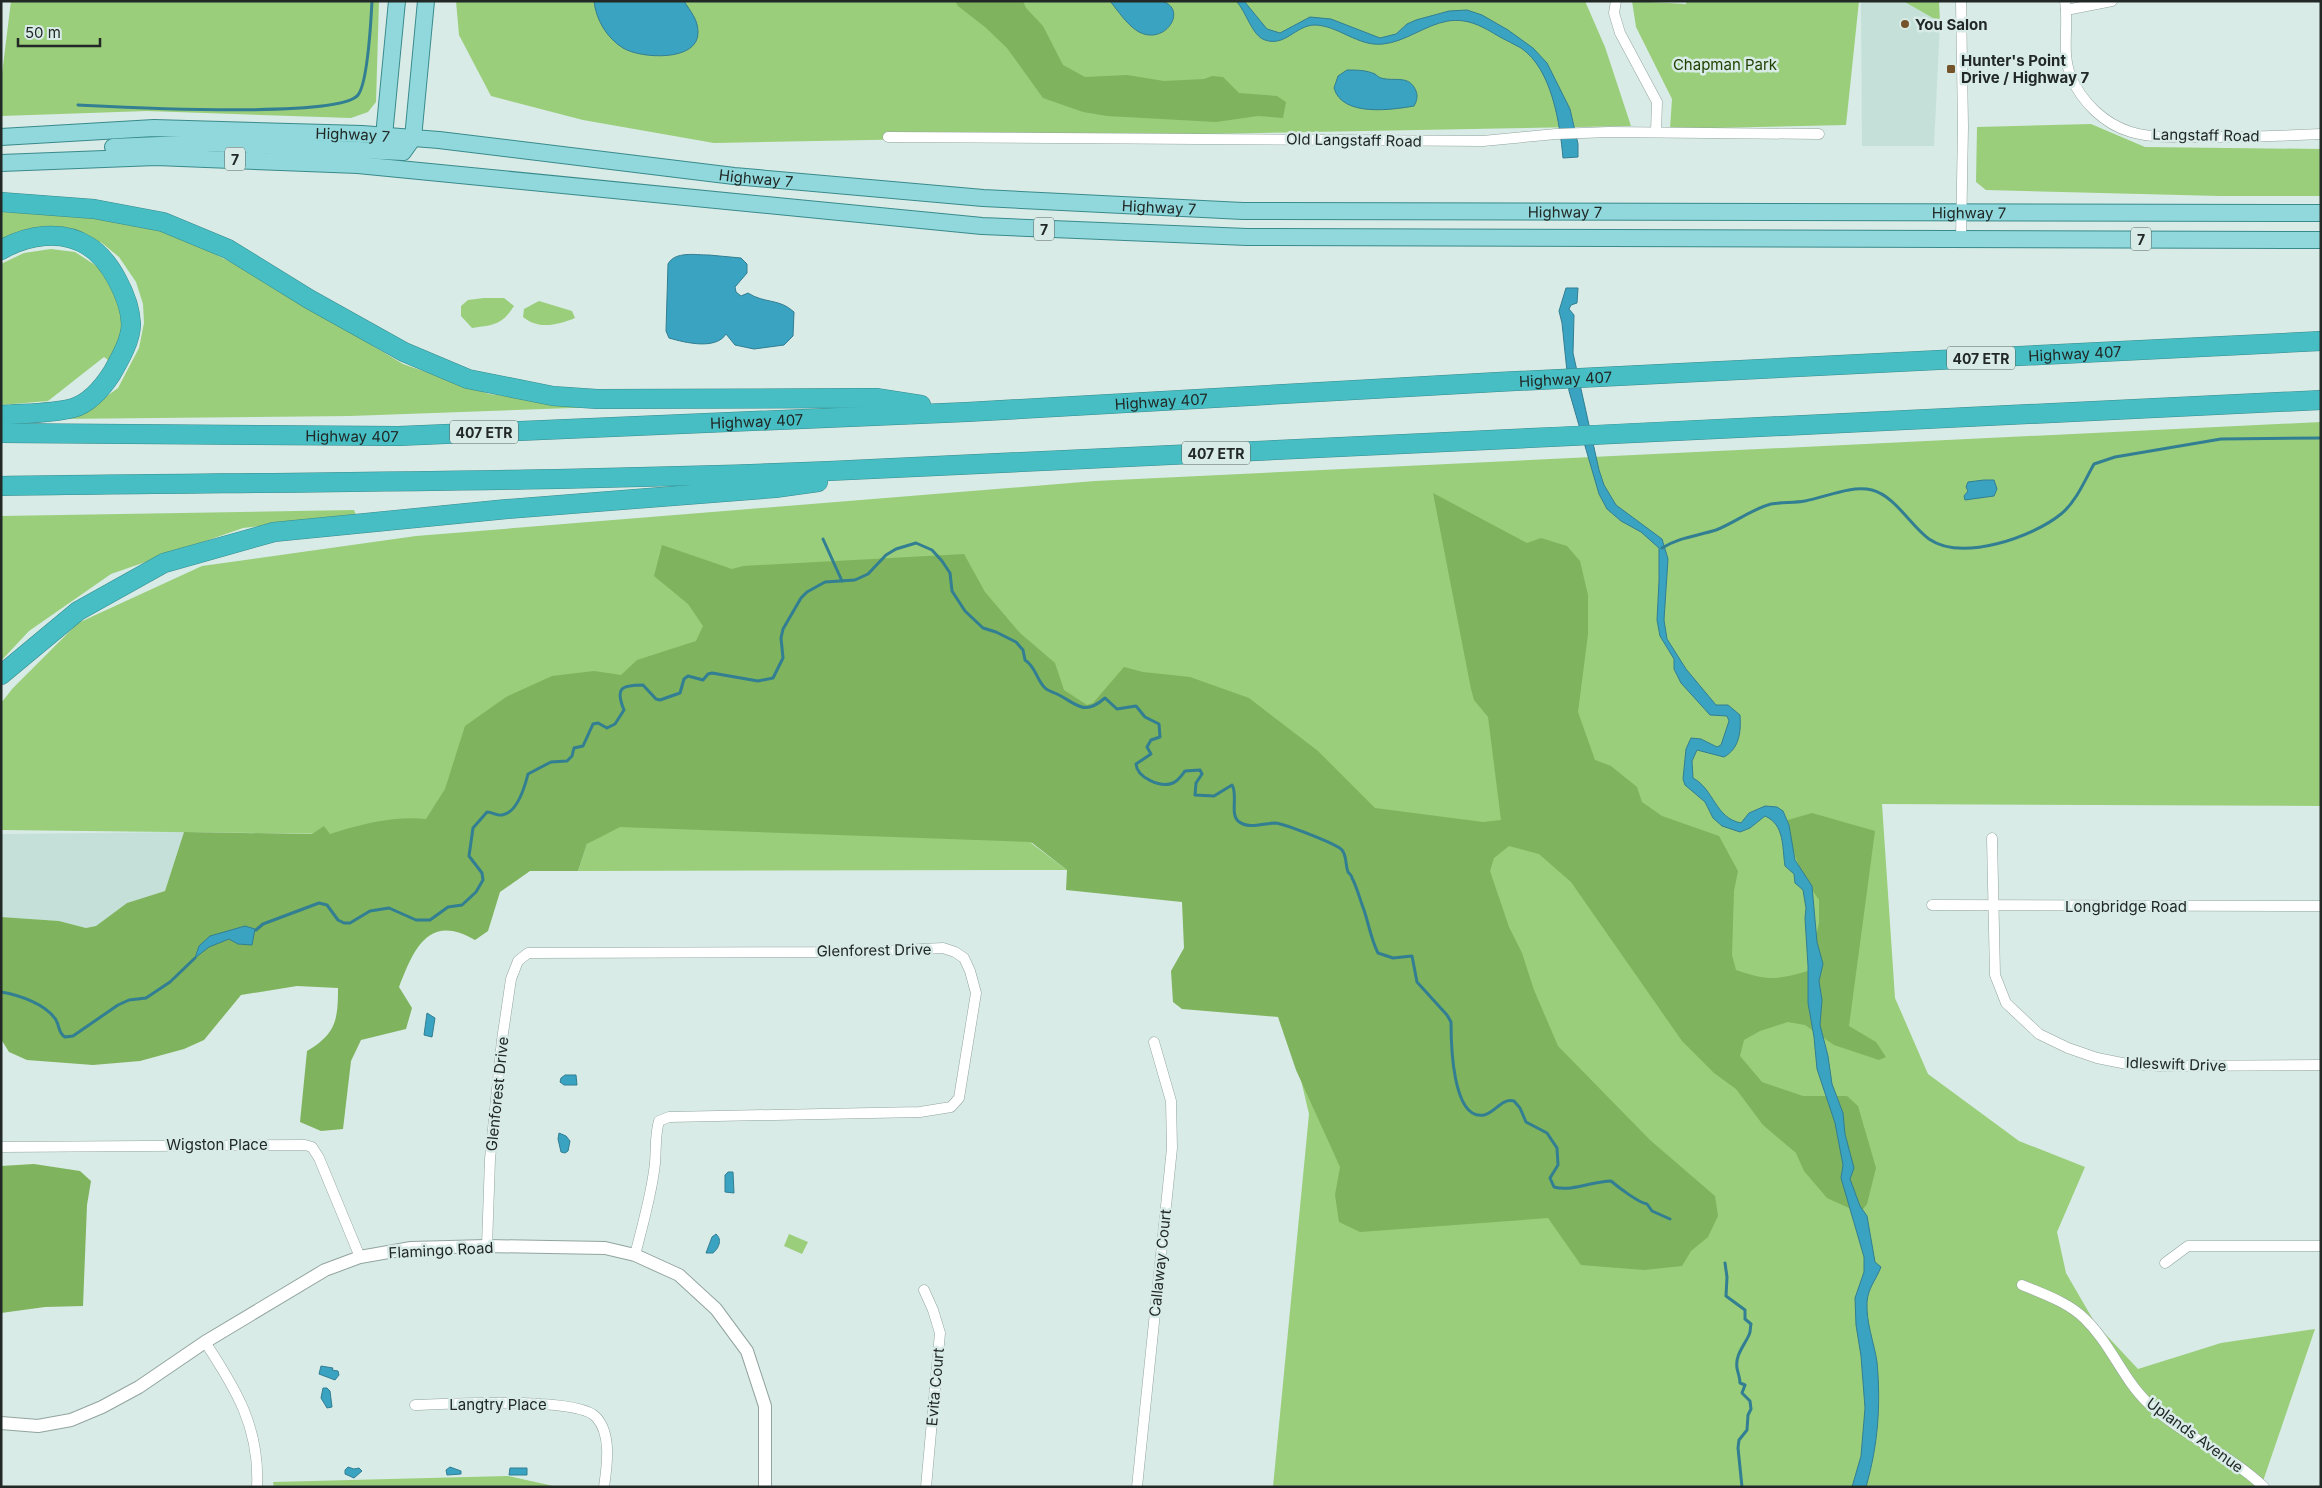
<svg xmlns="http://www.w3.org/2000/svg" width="2322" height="1488" font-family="Inter,sans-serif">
  <rect width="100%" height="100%" fill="#d8ebe6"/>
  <g fill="#c4e0d9">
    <path d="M 1861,1 L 1903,1 L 1940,22 L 1934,146 L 1862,146 Z"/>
    <path d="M 184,832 L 165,891 L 127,903 L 96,926 L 86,928 L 59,921 L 1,917 L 1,834 Z"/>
  </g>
  <g fill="#9ace7a">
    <path d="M 11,1 L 379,1 L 376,102 L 368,112 L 351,118 L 147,111 L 1,116 L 1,82 Z"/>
    <path d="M 456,1 L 1585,1 L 1605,47 L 1631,126 L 714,143 L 583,120 L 491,96 L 459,35 Z"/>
    <path d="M 1632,1 L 1686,4 L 1686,1 L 1859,1 L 1846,125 L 1670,129 L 1672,99 L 1636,27 Z"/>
    <path d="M 1903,1 L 1939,1 L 1940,22 Z"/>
    <path d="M 2091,124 L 2145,147 L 2321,149 L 2321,196 L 2220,196 L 1986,190 L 1976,182 L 1977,127 Z"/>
    <path d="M 1,212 L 92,216 L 164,231 L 195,244 L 252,273 L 403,364 L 489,394 L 600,407 L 350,416 L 55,419 L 96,404 L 118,388 L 139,348 L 144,323 L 143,304 L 136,282 L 119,257 L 102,243 L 81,234 L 1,241 Z"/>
    <path d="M 51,249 L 75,252 L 98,267 L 118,297 L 123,333 L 112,363 L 104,357 L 48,401 L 1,405 L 1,264 L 24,253 Z"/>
    <path d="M 484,298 L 504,298 L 514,306 C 502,325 494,325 472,328 L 461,316 L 461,306 L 468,300 Z"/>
    <path d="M 539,301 L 572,311 L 575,318 C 557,325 539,330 523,317 L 524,309 Z"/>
    <path d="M 2321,422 L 2321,806 L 1882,804 L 1895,998 L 1928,1074 L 2019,1141 L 2085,1167 L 2057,1232 L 2066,1273 L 2095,1323 L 2138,1369 L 2221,1343 L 2315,1329 L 2261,1487 L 1273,1487 L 1309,1114 L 1242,828 L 1031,843 L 1067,870 L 578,871 L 587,844 L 599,837 L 1,830 L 1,703 L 13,688 L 78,623 L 202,566 L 416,536 L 1095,481 Z"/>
    <path d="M 354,510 L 356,515 L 243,528 L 111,574 L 29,631 L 1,661 L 1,516 Z"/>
    <path d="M 789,1234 L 808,1242 L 802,1254 L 784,1246 Z"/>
    <path d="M 508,1476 L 558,1487 L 274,1487 L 273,1482 Z"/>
  </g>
  <g fill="#7fb35d">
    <path d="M 955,1 L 1023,1 L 1026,8 L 1043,26 L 1063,65 L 1085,77 L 1127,75 L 1164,81 L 1204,79 L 1212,76 L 1223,77 L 1239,93 L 1277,96 L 1286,102 L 1283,118 L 1258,116 L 1216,122 L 1107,116 L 1083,112 L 1043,98 L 1007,48 L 985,27 L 958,6 Z"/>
    <path d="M 1433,493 L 1527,543 L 1541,538 L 1567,546 L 1580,561 L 1588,595 L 1588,634 L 1578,712 L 1595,760 L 1611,766 L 1637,787 L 1642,802 L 1662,816 L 1719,836 L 1738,871 L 1734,891 L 1732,955 L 1736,970 C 1768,981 1776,980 1808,971 L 1819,923 L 1819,900 L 1802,875 L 1786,830 L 1788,820 L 1812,813 L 1875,831 L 1849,1026 L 1876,1042 L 1886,1057 L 1879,1060 L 1834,1045 L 1805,1025 L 1788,1022 L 1760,1031 L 1744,1040 L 1740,1056 L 1762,1082 L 1803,1096 L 1847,1096 L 1858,1106 L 1876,1168 L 1867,1204 L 1860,1213 L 1827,1198 L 1804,1171 L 1796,1153 L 1763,1125 L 1736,1089 L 1714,1073 L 1682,1041 L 1571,882 L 1539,854 L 1509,846 L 1494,858 L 1490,871 L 1509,927 L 1522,953 L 1534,990 L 1558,1046 L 1650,1140 L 1715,1196 L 1718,1216 L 1708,1237 L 1691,1251 L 1682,1266 L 1644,1270 L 1581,1265 L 1548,1218 L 1360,1232 L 1339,1222 L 1335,1195 L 1340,1167 L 1296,1070 L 1278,1017 L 1182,1009 L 1173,1002 L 1171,971 L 1184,948 L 1182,902 L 1066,890 L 1067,870 L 1031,842 L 620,827 L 587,844 L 578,871 L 530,871 L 500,892 L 488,931 L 475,940 C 429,913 414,948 399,987 L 412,1008 L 406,1029 L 361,1040 L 351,1061 L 343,1129 L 321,1131 L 300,1122 L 307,1051 C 336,1034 338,1020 338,988 L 297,986 L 241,995 L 204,1040 L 184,1049 L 140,1061 L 93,1065 L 27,1060 L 9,1052 L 1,1039 L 1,917 L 59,921 L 86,928 L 96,926 L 127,903 L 165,891 L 184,832 L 312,834 L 324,826 L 330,834 C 363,824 392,816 426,819 L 445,789 L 465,726 L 506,697 L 552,676 L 594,671 L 621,675 L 637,660 L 696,641 L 703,626 L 688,604 L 654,576 L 662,545 L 732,569 L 743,566 L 964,554 L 985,592 L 1020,633 L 1055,663 L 1064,690 L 1087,705 L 1093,703 L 1124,667 L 1143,672 L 1190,677 L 1249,698 L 1318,751 L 1375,808 L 1483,822 L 1501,820 L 1488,717 L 1474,700 L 1471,689 Z"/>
    <path d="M 34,1164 L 80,1171 L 91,1181 L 87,1205 L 83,1306 L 45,1307 L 1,1313 L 1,1166 Z"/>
  </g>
  <g fill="#3aa3c1" stroke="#327e92">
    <path d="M 594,1 L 684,1 C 690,11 698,19 698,32 C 699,62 641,59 623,48 C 607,38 596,20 594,1 Z"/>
    <path d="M 1110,1 C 1124,1 1147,0 1161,1 C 1189,8 1166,46 1139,32 C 1128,26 1118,11 1110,1 Z"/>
    <path d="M 1236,1 L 1244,1 L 1267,29 L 1280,33 L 1310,17 L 1331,19 L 1380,38 L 1396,34 L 1407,24 L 1416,20 L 1449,11 L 1467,10 L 1482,15 L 1508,30 L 1533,48 L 1547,63 L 1570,109 L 1578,144 L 1578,157 L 1563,158 C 1560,124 1552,69 1521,48 C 1514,44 1507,41 1500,37 C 1483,27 1469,18 1448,21 C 1425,25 1405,42 1383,44 C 1358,47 1338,25 1314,25 C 1295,26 1285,47 1265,40 C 1252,36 1246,11 1236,1 Z"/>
    <path d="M 1347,70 C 1357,70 1366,70 1375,74 C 1376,75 1380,78 1381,78 C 1395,82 1409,74 1416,91 C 1418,96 1417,101 1414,106 C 1391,110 1342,117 1334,88 L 1338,76 Z"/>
    <path d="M 709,255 L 741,258 L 747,264 L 747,273 L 735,287 L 736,292 L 741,296 L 748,293 C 765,304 779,298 794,312 L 793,336 L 784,345 L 754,349 L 735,345 L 726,334 C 716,350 686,343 669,338 L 666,331 L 668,264 C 675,251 695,255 709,255 Z"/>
    <path d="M 1566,288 L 1578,288 L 1577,303 L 1571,305 L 1569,309 L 1574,315 L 1573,353 L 1599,470 L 1604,485 L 1616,505 L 1662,539 L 1668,559 L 1664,620 L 1667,639 L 1686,669 L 1716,705 L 1728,705 L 1740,715 C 1741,731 1740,748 1724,757 L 1697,750 L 1692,761 L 1693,778 C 1714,789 1715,818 1741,823 L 1749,813 L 1765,806 L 1777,807 L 1783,811 L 1789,825 L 1795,860 L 1812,886 L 1817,942 L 1823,964 L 1819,981 L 1822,1000 L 1820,1025 L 1828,1056 L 1832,1084 L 1843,1113 L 1845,1134 L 1854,1168 L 1850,1179 L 1860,1206 L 1867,1216 L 1875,1262 L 1881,1267 C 1876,1280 1868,1288 1867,1302 C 1866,1323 1874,1342 1877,1362 C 1881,1405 1878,1445 1866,1487 L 1852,1487 L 1861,1456 L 1865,1408 L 1861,1356 L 1856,1325 L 1855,1298 L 1864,1272 L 1864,1257 L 1841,1178 L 1843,1165 L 1835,1123 L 1817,1069 L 1814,1037 L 1808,1003 L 1808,966 L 1805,918 L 1806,908 L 1803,890 L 1795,883 L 1794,874 L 1785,866 C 1782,847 1785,825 1765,816 L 1750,828 L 1740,832 L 1722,826 L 1713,818 L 1705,802 L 1685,785 L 1683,779 L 1686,749 L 1691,738 L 1701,739 L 1717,747 L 1721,745 L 1729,721 L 1727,716 L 1710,715 L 1681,683 L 1674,669 L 1674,659 L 1660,636 L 1657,620 L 1659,581 L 1659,548 L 1641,532 L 1621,521 L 1607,509 L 1599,494 L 1569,391 L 1562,323 L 1559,311 Z"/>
    <path d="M 1984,480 L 1994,480 L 1997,489 L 1994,496 L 1965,500 L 1964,496 L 1968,491 L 1966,487 L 1968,482 Z"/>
    <path d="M 245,926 L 255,929 L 252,945 L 238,944 L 229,939 L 209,947 L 195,958 L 199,946 L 210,936 Z"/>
    <path d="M 427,1013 L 435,1018 L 432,1037 L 424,1035 Z"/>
    <path d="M 565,1075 L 576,1075 L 577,1085 L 564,1085 L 560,1082 L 561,1078 Z"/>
    <path d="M 559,1133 L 566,1136 L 570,1141 L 568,1151 L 565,1153 L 561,1152 L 558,1139 Z"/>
    <path d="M 728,1172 L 733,1172 L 734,1193 L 725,1192 L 725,1175 Z"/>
    <path d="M 716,1234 C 723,1240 718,1249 713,1253 L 706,1253 L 712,1237 Z"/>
    <path d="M 321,1366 L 333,1368 L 332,1370 L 338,1371 L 339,1375 L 335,1380 L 319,1374 Z"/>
    <path d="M 323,1388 L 327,1388 L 330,1391 L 332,1407 L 327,1408 L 321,1398 Z"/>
    <path d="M 348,1467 L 354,1469 L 359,1468 L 362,1471 L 354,1478 L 345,1474 L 345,1470 Z"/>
    <path d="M 450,1467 L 461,1471 L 461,1474 L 447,1475 L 446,1470 Z"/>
    <path d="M 510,1468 L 527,1468 L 527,1475 L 509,1475 Z"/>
  </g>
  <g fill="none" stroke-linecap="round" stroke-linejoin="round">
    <g stroke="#327e92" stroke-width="3">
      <path d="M 78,105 C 118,107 339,119 358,95 C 368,82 371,20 372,1"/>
      <path d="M 823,539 L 842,581"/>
      <path d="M 1662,548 C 1680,537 1697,536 1716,530 C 1734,523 1752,509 1771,504 C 1782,502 1794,503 1805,501 C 1826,497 1851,485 1872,490 C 1895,496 1910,525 1929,539 C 1962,562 2033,537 2061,514 C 2076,502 2085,480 2094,464 L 2115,457 L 2221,439 L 2321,438"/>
      <path d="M 256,930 L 263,924 L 319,903 L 327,905 L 338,920 L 344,923 L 350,923 L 370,911 L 389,908 L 416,920 L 430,920 L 448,907 L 462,905 L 476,892 L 483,880 L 482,873 L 469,856 L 473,828 L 487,812 C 492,812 497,816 502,815 C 517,813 525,786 528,774 L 551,762 L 567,761 L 572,756 L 574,748 L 583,746 L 593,724 L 598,723 L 607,728 L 615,724 L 624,710 C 615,688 621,685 643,685 L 656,699 L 660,700 L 680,693 L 684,679 L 688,676 L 703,680 L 708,674 L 712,673 L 758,681 L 773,678 L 783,658 L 781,638 L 783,629 L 801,598 L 807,592 L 825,582 L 855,580 L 868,574 L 886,555 L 896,549 L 916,543 L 932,550 L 942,561 L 950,573 L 952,591 L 965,611 L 983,628 L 996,632 L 1016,642 L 1023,650 L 1025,660 C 1036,667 1036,679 1045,688 C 1049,692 1054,692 1059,695 C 1078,705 1084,716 1105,698 L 1117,709 L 1136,706 L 1145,717 L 1159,724 L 1160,737 L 1151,740 L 1147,747 L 1151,754 L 1136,764 C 1137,778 1161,788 1173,783 C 1178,781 1182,775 1185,771 L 1200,770 L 1202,774 L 1196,783 L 1195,795 L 1214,796 L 1232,785 C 1238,794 1230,814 1238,821 C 1249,830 1263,823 1275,823 C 1285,824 1337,844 1342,850 C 1347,856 1345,864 1348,872 C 1349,873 1352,876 1352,878 C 1357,887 1360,900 1364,910 C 1369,925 1371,939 1378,953 L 1393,958 L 1412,956 L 1417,982 L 1447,1015 L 1451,1022 C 1451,1042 1452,1121 1484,1115 C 1496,1112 1501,1098 1514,1101 L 1520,1108 L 1526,1122 L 1547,1133 L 1557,1148 L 1558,1165 L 1550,1178 L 1554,1187 C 1572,1192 1593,1181 1611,1181 C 1618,1187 1639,1203 1647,1204 L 1652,1211 L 1670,1219"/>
      <path d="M 1,992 C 19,995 46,1004 56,1020 C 60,1027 58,1033 65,1037 L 73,1036 L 118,1005 L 129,1000 L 146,998 L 170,982 L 195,958"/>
      <path d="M 1725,1263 L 1727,1277 L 1726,1296 L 1745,1310 L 1745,1319 L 1751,1324 C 1750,1328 1751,1331 1749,1335 C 1744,1346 1735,1355 1737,1368 C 1738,1374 1740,1377 1740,1383 L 1745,1385 L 1742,1393 L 1750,1401 L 1751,1409 L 1748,1415 L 1747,1430 L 1739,1440 L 1738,1448 L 1742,1487"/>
    </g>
    <g stroke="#92a49f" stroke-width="11">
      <g id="minor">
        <path d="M 1616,1 L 1614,13 L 1620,33 L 1657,102 L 1656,132"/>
        <path d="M 2065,1 C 2069,26 2061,53 2071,77 C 2082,102 2104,124 2131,132 C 2155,139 2182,137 2207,137 C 2245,137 2283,136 2321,134"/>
        <path d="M 2066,10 L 2112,1"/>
        <path d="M 888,137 L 1483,141 L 1556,134 L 1609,132 L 1819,134"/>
        <path d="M 1961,239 L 1963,127 L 1961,1"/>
        <path d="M 1992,838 L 1995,975 L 2006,1003 L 2039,1034 L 2068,1048 L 2097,1058 L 2127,1064 L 2162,1066 L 2321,1065"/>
        <path d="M 1932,905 L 2321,906"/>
        <path d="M 1,1147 L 305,1145 L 312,1147 L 319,1158 L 360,1257"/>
        <path d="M 487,1246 L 490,1159 L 502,1040 L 511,979 L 518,961 L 528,953 L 864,952 L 943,948 L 955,952 L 964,958 L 970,971 L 976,993 L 959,1098 L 951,1107 L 920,1112 L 669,1117 L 659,1121 C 654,1138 657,1154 654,1171 C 650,1200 642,1227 635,1255"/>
        <path d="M 2165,1263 L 2188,1246 L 2321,1246"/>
        <path d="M 2022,1285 C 2043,1294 2068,1302 2085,1319 C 2111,1344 2123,1380 2149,1404 C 2184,1436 2229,1454 2264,1487"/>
        <path d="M 924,1290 L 933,1310 L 940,1333 L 926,1487"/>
        <path d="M 205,1342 C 236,1389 260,1428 257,1487"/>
        <path d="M 415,1405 C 447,1404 577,1396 596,1417 C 612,1434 607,1466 604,1487"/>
        <path d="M 1137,1487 L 1172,1148 L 1171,1101 L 1154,1042"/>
      </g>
    </g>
    <g stroke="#92a49f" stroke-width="14">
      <path id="tertiary" d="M 1,1423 L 38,1426 L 71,1420 L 102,1407 L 139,1387 L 205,1342 L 325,1270 L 360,1257 L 411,1248 L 487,1246 L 605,1248 L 635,1255 L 679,1275 L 716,1309 L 747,1351 L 765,1406 L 765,1487"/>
    </g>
    <g stroke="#398a8c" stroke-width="18">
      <g id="primary">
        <path id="s1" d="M 1,137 L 154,128 L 362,134 L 439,140 L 734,176 L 983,198 L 1243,211 L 2321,213"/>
        <path d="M 386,145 L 384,136 L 397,1"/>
        <path d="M 113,147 L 207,143 L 403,152 L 413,138 L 426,1"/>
        <path d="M 1,163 L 156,157 L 358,165 L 982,226 L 1247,237 L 2321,240"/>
      </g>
    </g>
    <g stroke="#398a8c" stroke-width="20">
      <g id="motorway">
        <path d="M 1,202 L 94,209 L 163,222 L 228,249 L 309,299 L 404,352 L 468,379 L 553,396 L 597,399 L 876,398 L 921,405"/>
        <path d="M 1,250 C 27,235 62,229 88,246 C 110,259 130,298 131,324 C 131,340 120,359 112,373 C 103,387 90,403 73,408 C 51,414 24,413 1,415"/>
        <path id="s2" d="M 1,433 L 399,436 L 967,412 L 1497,382 L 2321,341"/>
        <path d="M 1,486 C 277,482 553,482 829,471 C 1327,452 1823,420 2321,400"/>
        <path d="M 1,675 L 78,611 L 164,563 L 274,532 L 507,509 L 775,488 L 818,482"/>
      </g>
    </g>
    <use href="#minor" stroke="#fff" stroke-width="10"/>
    <use href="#tertiary" stroke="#fff" stroke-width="12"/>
    <use href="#primary" stroke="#90d8db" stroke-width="16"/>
    <use href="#motorway" stroke="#46bec3" stroke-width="19"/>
  </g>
  <g fill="#75542b" stroke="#d8ebe6" stroke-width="2">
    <circle cx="1905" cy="24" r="5"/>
    <rect x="1946" y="64" width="10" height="10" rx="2.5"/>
  </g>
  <g text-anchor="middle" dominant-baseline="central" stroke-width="5" stroke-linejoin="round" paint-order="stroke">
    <g fill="#d8ebe6" stroke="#586260" stroke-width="1">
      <rect x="225" y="147.5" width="20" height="23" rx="4"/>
      <rect x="1034" y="217.5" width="20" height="23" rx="4"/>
      <rect x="2131" y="227.5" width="20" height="23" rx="4"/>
      <rect x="1947" y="346.5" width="68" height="23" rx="4"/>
      <rect x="450" y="420.5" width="68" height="23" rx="4"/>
      <rect x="1182" y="441.5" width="68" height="23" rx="4"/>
    </g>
    <g font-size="14" font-weight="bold" fill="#212826">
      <text x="235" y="159">7</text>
      <text x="1044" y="229">7</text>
      <text x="2141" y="239">7</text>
      <text x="1981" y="358">407 ETR</text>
      <text x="484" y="432">407 ETR</text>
      <text x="1216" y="453">407 ETR</text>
    </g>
    <g font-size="15" font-weight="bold" fill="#212826" stroke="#d8ebe6" text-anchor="start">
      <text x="1915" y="24">You Salon</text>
      <text x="1961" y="60">Hunter's Point<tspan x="1961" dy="17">Drive / Highway 7</tspan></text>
    </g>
    <g font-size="15" fill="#204102" stroke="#d8ebe6">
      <text x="1725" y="64">Chapman Park</text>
    </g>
    <g font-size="15" fill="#212826" stroke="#d8ebe6">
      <text stroke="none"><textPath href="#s1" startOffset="352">Highway 7</textPath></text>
      <text transform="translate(2206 135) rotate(1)">Langstaff Road</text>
      <text transform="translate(1354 140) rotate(1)">Old Langstaff Road</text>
      <text stroke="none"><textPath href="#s1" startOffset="758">Highway 7</textPath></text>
      <text stroke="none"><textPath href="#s1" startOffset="1162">Highway 7</textPath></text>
      <text stroke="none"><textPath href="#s1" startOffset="1568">Highway 7</textPath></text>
      <text stroke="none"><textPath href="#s1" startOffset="1972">Highway 7</textPath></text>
      <text stroke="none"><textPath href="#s2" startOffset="2076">Highway 407</textPath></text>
      <text stroke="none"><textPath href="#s2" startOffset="1566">Highway 407</textPath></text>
      <text stroke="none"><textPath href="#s2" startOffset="1161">Highway 407</textPath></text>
      <text stroke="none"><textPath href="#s2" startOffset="756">Highway 407</textPath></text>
      <text stroke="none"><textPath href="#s2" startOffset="351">Highway 407</textPath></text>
      <text x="2126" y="906">Longbridge Road</text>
      <text transform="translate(874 950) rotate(-1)">Glenforest Drive</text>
      <text transform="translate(2176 1064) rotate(2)">Idleswift Drive</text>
      <text transform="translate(497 1094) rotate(-84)">Glenforest Drive</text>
      <text x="217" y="1144">Wigston Place</text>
      <text transform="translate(441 1250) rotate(-3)">Flamingo Road</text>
      <text transform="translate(1160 1263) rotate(-84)">Callaway Court</text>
      <text transform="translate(935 1387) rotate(-85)">Evita Court</text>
      <text x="498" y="1404">Langtry Place</text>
      <text transform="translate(2195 1435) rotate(36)">Uplands Avenue</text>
    </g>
  </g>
  <rect width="2322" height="1488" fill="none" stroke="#212826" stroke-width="5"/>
  <path d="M18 38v8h82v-8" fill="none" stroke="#212826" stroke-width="2.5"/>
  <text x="25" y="38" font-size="15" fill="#212826" stroke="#d8ebe6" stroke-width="4" paint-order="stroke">50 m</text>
</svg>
